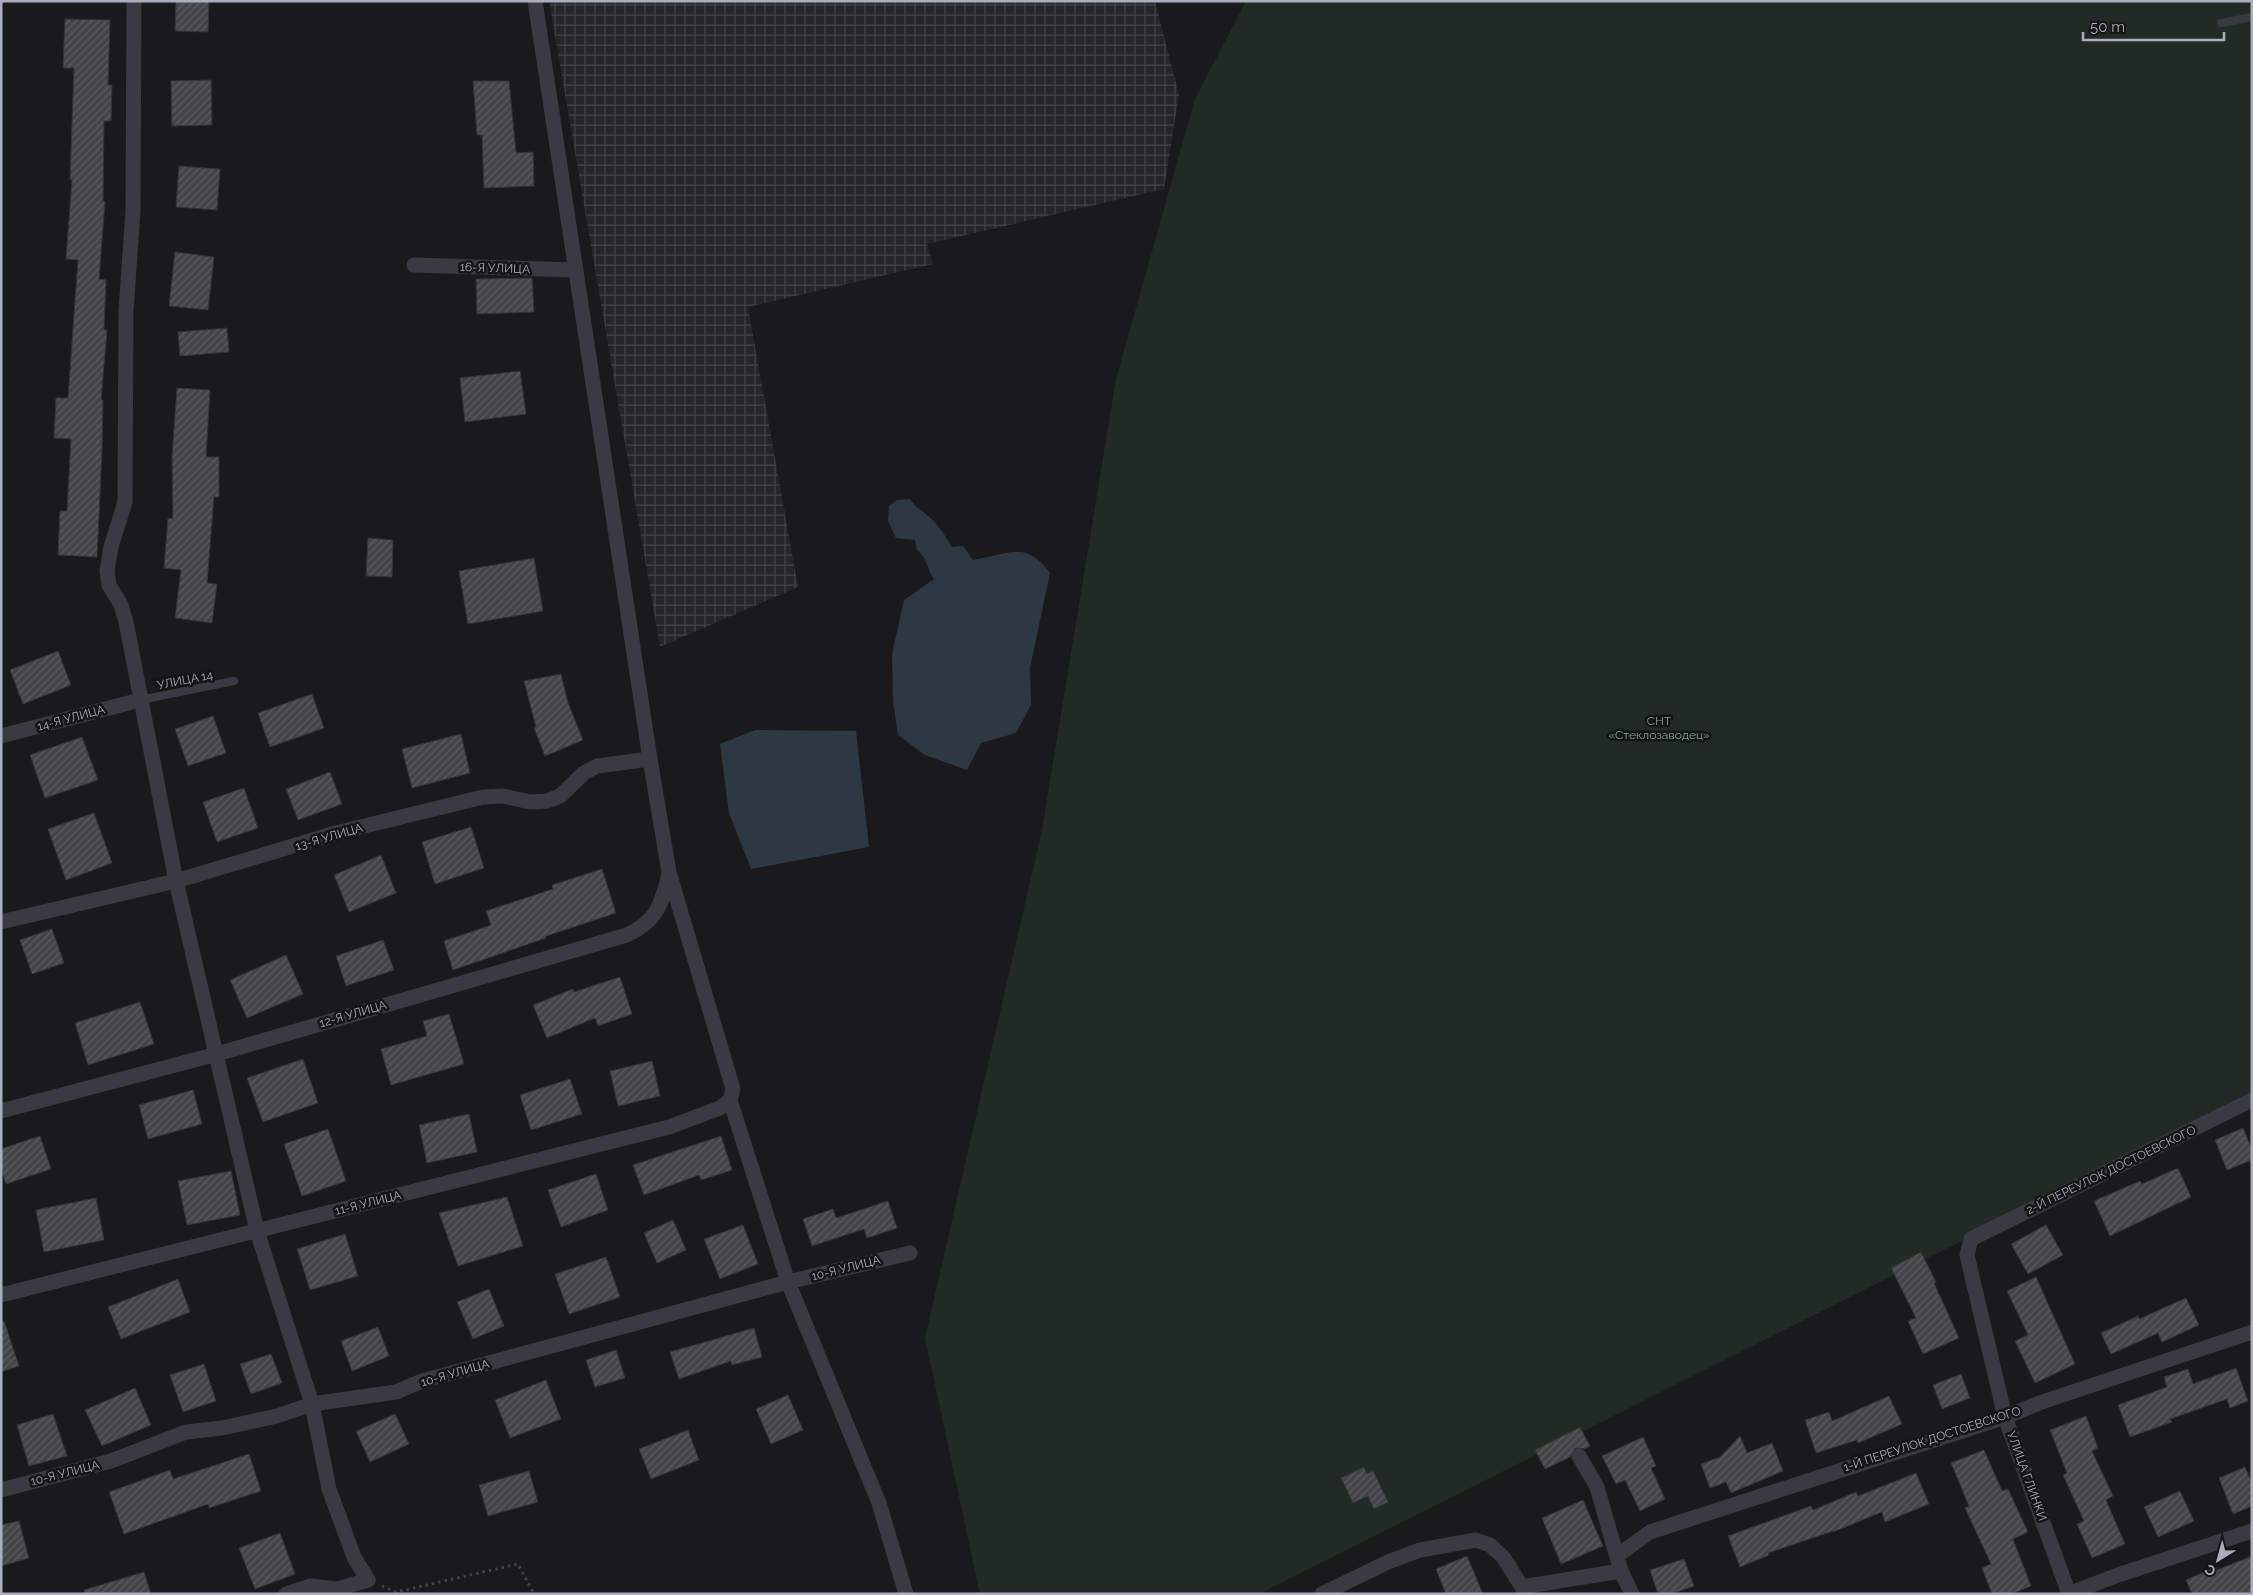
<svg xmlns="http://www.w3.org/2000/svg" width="2253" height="1595" font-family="Raleway,sans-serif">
  <defs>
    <pattern id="industrial-grid" width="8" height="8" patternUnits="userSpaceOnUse" patternTransform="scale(1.25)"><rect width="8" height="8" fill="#262529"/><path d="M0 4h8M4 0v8" fill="none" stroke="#434246"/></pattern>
    <pattern id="building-hatch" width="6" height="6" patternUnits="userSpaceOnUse" patternTransform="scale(1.25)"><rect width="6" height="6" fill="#444449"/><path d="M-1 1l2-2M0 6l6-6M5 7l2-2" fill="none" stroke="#5c5c61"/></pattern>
  </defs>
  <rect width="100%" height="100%" fill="#1a1a1c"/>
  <path fill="url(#industrial-grid)" d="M 549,1 L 1155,1 L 1179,95 L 1164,189 L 927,244 L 933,264 L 748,307 L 798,587 L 660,647 Z"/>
  <path fill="#212b23" d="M 1246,1 L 2252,1 L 2252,1095 L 1259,1594 L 980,1594 L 925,1338 L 1042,830 L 1116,379 L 1195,99 Z"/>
  <g fill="#2e3842">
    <path d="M 910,499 C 915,507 920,509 927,515 C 938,524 945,535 952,547 L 963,546 L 973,560 C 1008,555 1025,539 1050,573 L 1030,668 L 1031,705 L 1016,733 L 981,743 L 967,770 L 925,755 L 898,735 L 893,702 L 892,654 L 904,600 L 934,579 C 927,569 927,557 917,550 L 915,540 L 896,538 L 888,521 L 889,506 L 897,500 Z"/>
    <path d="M 755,730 L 856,731 L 869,847 L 751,869 L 729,813 L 720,744 Z"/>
  </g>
  <g fill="url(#building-hatch)" stroke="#343339">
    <path d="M 176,1 L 209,1 L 208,32 L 175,31 Z"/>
    <path d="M 65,19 L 110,20 L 108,85 L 112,85 L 111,121 L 104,121 L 103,201 L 105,202 L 99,279 L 106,280 L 104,330 L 107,330 L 101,400 L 103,400 L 102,451 L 97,557 L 58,555 L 60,511 L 67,511 L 71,439 L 54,438 L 56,398 L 68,398 L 78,260 L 66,259 L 72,180 L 70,180 L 74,68 L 63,68 Z"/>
    <path d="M 211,80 L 212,125 L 172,126 L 171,81 Z"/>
    <path d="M 473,81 L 509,81 L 516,153 L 533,152 L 534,186 L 484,188 L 482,135 L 477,135 Z"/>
    <path d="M 179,166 L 220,169 L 217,210 L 176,207 Z"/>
    <path d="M 175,252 L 214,257 L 208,310 L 169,306 Z"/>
    <path d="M 532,278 L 534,312 L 477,314 L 476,279 Z"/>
    <path d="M 227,328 L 229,352 L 180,356 L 178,332 Z"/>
    <path d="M 520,371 L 526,414 L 465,422 L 460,378 Z"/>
    <path d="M 177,388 L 210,390 L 206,457 L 219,457 L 219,497 L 214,497 L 207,583 L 217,584 L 212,623 L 175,618 L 181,570 L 164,568 L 168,518 L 173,519 L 172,457 Z"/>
    <path d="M 368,538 L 393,540 L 392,577 L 366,576 Z"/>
    <path d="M 534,558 L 543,611 L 468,624 L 459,571 Z"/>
    <path d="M 58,651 L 71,685 L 23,704 L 10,670 Z"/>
    <path d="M 561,674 L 568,703 L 583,740 L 545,756 L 534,728 L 536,727 L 524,681 Z"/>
    <path d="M 312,694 L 324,728 L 270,747 L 258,713 Z"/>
    <path d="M 213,716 L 226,753 L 188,766 L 175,729 Z"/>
    <path d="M 461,734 L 470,773 L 412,788 L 402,749 Z"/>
    <path d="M 82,737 L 98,780 L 45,798 L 30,755 Z"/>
    <path d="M 330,772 L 342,804 L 298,820 L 286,789 Z"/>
    <path d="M 244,788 L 258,828 L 217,842 L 203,802 Z"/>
    <path d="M 94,813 L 112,863 L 66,880 L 48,829 Z"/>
    <path d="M 471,827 L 484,868 L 435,884 L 422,842 Z"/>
    <path d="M 381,855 L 396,893 L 349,912 L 334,875 Z"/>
    <path d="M 602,869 L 616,913 L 546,936 L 546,938 L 453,970 L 444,941 L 491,925 L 486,911 L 553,889 L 552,885 Z"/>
    <path d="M 52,929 L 64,963 L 32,974 L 20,940 Z"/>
    <path d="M 383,940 L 394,970 L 346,986 L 336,956 Z"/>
    <path d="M 286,955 L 303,994 L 247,1018 L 230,980 Z"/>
    <path d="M 620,977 L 632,1014 L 598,1026 L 595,1018 L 547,1038 L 533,1005 L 573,989 L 574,992 Z"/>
    <path d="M 140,1002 L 154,1044 L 88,1065 L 75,1023 Z"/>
    <path d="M 449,1014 L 464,1064 L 391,1085 L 381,1049 L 427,1036 L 423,1021 Z"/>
    <path d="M 303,1059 L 318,1103 L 263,1122 L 247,1078 Z"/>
    <path d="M 652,1061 L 660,1096 L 618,1106 L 610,1071 Z"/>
    <path d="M 570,1079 L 582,1114 L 531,1130 L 520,1095 Z"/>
    <path d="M 193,1090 L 202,1124 L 148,1139 L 139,1105 Z"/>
    <path d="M 469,1114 L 477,1152 L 427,1163 L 419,1125 Z"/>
    <path d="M 2243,1128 L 2252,1149 L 2252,1160 L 2227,1170 L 2215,1140 Z"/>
    <path d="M 328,1129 L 346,1181 L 302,1196 L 284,1144 Z"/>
    <path d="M 40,1136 L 51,1169 L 6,1184 L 1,1169 L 1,1149 Z"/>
    <path d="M 721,1136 L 732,1170 L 701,1180 L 699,1175 L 644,1195 L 633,1165 Z"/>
    <path d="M 2178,1168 L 2191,1197 L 2110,1236 L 2094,1201 L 2140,1181 L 2142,1184 Z"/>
    <path d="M 231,1171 L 240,1215 L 187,1225 L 178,1181 Z"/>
    <path d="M 596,1174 L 608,1210 L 561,1227 L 548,1190 Z"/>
    <path d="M 507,1197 L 523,1246 L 458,1266 L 439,1213 Z"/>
    <path d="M 96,1198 L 104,1240 L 44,1252 L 36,1210 Z"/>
    <path d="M 888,1201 L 897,1228 L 867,1238 L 864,1229 L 812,1246 L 803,1219 L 833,1209 L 836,1218 Z"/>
    <path d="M 673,1220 L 686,1250 L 657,1263 L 644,1233 Z"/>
    <path d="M 743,1225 L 758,1264 L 720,1279 L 704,1239 Z"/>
    <path d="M 2046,1225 L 2063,1255 L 2028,1274 L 2011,1244 Z"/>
    <path d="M 345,1234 L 358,1276 L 310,1290 L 297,1249 Z"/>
    <path d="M 1921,1252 L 1936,1282 L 1934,1283 L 1959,1338 L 1923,1354 L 1908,1321 L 1916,1318 L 1891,1268 Z"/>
    <path d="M 606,1257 L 620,1297 L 569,1314 L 555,1274 Z"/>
    <path d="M 2036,1277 L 2075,1364 L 2035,1383 L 2015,1341 L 2028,1335 L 2007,1291 Z"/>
    <path d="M 178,1279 L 190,1312 L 121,1339 L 108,1307 Z"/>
    <path d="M 489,1289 L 504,1326 L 473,1339 L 457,1302 Z"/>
    <path d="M 2186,1298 L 2199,1325 L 2162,1342 L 2158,1333 L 2111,1354 L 2101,1333 L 2138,1316 L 2139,1319 Z"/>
    <path d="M 4,1321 L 19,1366 L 1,1372 L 1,1322 Z"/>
    <path d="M 378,1327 L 389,1356 L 352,1371 L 341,1341 Z"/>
    <path d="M 754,1328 L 762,1357 L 732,1365 L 731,1361 L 679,1379 L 670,1352 Z"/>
    <path d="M 616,1350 L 625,1378 L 595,1387 L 586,1360 Z"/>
    <path d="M 271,1354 L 282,1383 L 251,1394 L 240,1364 Z"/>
    <path d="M 204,1364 L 216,1401 L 183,1412 L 170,1375 Z"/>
    <path d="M 2236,1368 L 2248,1401 L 2230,1408 L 2227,1399 L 2170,1419 L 2172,1422 L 2130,1437 L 2118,1405 L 2167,1387 L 2164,1377 L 2188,1369 L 2193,1384 Z"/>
    <path d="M 1961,1374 L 1970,1398 L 1942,1409 L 1933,1385 Z"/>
    <path d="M 546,1380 L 561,1419 L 510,1438 L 495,1400 Z"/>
    <path d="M 135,1388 L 151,1425 L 102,1446 L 85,1410 Z"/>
    <path d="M 788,1395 L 803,1430 L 771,1444 L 756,1409 Z"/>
    <path d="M 1889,1396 L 1902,1424 L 1858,1443 L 1857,1440 L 1816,1453 L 1805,1420 L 1829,1412 L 1832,1421 Z"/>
    <path d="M 53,1414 L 67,1456 L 29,1466 L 17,1425 Z"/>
    <path d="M 395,1414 L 409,1444 L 370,1462 L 356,1431 Z"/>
    <path d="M 2086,1416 L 2098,1448 L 2092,1451 L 2113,1496 L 2106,1500 L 2125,1544 L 2092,1558 L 2077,1524 L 2084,1521 L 2063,1475 L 2067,1473 L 2050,1430 Z"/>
    <path d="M 1580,1427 L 1590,1446 L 1585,1449 L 1575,1448 L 1570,1457 L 1545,1469 L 1535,1450 Z"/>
    <path d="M 688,1430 L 699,1460 L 651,1479 L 639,1449 Z"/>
    <path d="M 1740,1436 L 1747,1453 L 1772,1443 L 1783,1471 L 1731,1493 L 1726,1482 L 1710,1488 L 1701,1464 L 1720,1457 Z"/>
    <path d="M 1643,1437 L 1656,1466 L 1651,1468 L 1665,1499 L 1640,1511 L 1625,1480 L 1616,1484 L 1602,1456 Z"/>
    <path d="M 1984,1450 L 2002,1491 L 2008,1489 L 2028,1532 L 2013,1539 L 2031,1586 L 2011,1594 L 1992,1594 L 1982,1568 L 1991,1564 L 1965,1508 L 1969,1506 L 1951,1463 Z"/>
    <path d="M 249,1454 L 261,1491 L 209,1508 L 208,1504 L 124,1534 L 109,1492 L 170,1470 L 173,1479 Z"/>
    <path d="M 1364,1467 L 1367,1474 L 1373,1471 L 1388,1502 L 1374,1509 L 1368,1496 L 1353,1503 L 1341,1478 Z"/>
    <path d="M 2245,1467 L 2252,1483 L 2252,1506 L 2233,1514 L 2219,1478 Z"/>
    <path d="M 529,1471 L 538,1502 L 488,1516 L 479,1485 Z"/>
    <path d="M 1916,1473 L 1929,1504 L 1885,1522 L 1882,1512 L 1833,1532 L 1833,1531 L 1768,1553 L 1769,1555 L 1740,1567 L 1728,1536 L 1811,1506 L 1813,1510 L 1856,1492 L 1858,1496 Z"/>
    <path d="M 2180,1491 L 2194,1521 L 2158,1537 L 2144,1507 Z"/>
    <path d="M 1583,1500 L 1603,1546 L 1561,1564 L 1542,1518 Z"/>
    <path d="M 19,1521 L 29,1558 L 1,1566 L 1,1525 Z"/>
    <path d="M 280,1533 L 295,1574 L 255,1589 L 239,1548 Z"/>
    <path d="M 1467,1556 L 1483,1594 L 1446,1594 L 1436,1569 Z"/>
    <path d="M 2252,1556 L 2252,1591 L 2245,1594 L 2192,1594 L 2186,1580 L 2216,1567 L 2217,1570 Z"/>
    <path d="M 1684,1559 L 1694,1586 L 1671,1594 L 1658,1594 L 1650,1570 Z"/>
    <path d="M 144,1572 L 151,1594 L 85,1594 L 84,1590 Z"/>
  </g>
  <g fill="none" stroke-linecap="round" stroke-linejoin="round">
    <path stroke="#404249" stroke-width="3" stroke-dasharray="2.5 4" stroke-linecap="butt" d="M 382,1586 L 396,1592 L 518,1564 L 534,1594"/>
    <g stroke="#3a3b42" stroke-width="8">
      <path d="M 2221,23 L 2252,17"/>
      <path d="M 140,700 L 234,681"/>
    </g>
    <g stroke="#3a3b42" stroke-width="15">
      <path d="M 134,1 L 133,211 L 126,311 L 125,502 L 111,547 L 107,571 L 109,585 L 121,605 L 126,622 L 176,881 L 257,1231 L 312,1404 L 329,1489 L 354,1557 L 368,1580"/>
      <path d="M 535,1 L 650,759 L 669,872 L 733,1089 L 730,1100 L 788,1282 L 879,1503 L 906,1594"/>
      <path d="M 414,265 L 576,270"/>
      <path d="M 1,736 L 140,700"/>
      <path d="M 1,922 L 176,881 L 336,833 L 483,797 L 503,796 L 530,802 L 547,801 L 560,796 L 584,773 L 597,766 L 650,759"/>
      <path d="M 1,1111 L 217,1054 L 627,935 C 658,920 661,905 669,874"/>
      <path d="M 1,1295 L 669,1127 L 720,1108 L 730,1100"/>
      <path d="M 1579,1456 L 1597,1487 L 1621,1571 L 1632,1594"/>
      <path d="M 1,1490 L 111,1461 L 186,1432 L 222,1428 L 277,1416 L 312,1404 L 396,1392 L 422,1381 L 788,1282 L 910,1253"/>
      <path d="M 1618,1555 L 1650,1532 L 2005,1417 L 2039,1403 L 2252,1332"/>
      <path d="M 286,1594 L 310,1586 L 337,1589 L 368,1580"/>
      <path d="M 1322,1594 L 1388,1562 L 1420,1550 L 1476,1540 L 1490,1545 L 1503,1557 L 1522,1587 L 1621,1571"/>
      <path d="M 2068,1594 L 2118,1575 L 2252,1531"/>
      <path d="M 2069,1594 L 2005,1417 L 1967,1255 L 1971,1239 L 2252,1100"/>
    </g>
  </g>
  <g text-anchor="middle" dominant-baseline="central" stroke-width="5" stroke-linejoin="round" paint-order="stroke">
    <g font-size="12" fill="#abafbd" stroke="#151517">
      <text transform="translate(495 268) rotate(2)">16-Я УЛИЦА</text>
      <text transform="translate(185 680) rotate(-11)">УЛИЦА 14</text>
      <text transform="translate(71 718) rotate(-15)">14-Я УЛИЦА</text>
      <text transform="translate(329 837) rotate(-16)">13-Я УЛИЦА</text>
      <text transform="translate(353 1014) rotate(-16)">12-Я УЛИЦА</text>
      <text transform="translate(2111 1170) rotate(-26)">2-Й ПЕРЕУЛОК ДОСТОЕВСКОГО</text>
      <text transform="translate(368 1203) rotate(-14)">11-Я УЛИЦА</text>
      <text transform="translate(846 1268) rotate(-14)">10-Я УЛИЦА</text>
      <text transform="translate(455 1373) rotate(-16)">10-Я УЛИЦА</text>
      <text transform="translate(1932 1439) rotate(-18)">1-Й ПЕРЕУЛОК ДОСТОЕВСКОГО</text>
      <text transform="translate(65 1473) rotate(-14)">10-Я УЛИЦА</text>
      <text transform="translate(2027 1476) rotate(70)">УЛИЦА ГЛИНКИ</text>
    </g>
    <g font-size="12" fill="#80aa85" stroke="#151517">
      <text x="1659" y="721">СНТ<tspan x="1659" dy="14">«Стеклозаводец»</tspan></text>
    </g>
  </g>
  <rect width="2253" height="1595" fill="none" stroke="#abafbd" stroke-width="5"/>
  <g transform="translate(2218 1560) rotate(217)" stroke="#151517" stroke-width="4" paint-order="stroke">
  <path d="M0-4L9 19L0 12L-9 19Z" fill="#abafbd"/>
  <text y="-8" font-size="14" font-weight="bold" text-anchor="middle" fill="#abafbd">С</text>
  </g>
  <path d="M2083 32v8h141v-8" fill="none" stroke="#abafbd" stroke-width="2.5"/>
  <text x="2090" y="32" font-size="15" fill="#abafbd" stroke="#151517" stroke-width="4" paint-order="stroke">50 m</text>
</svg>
